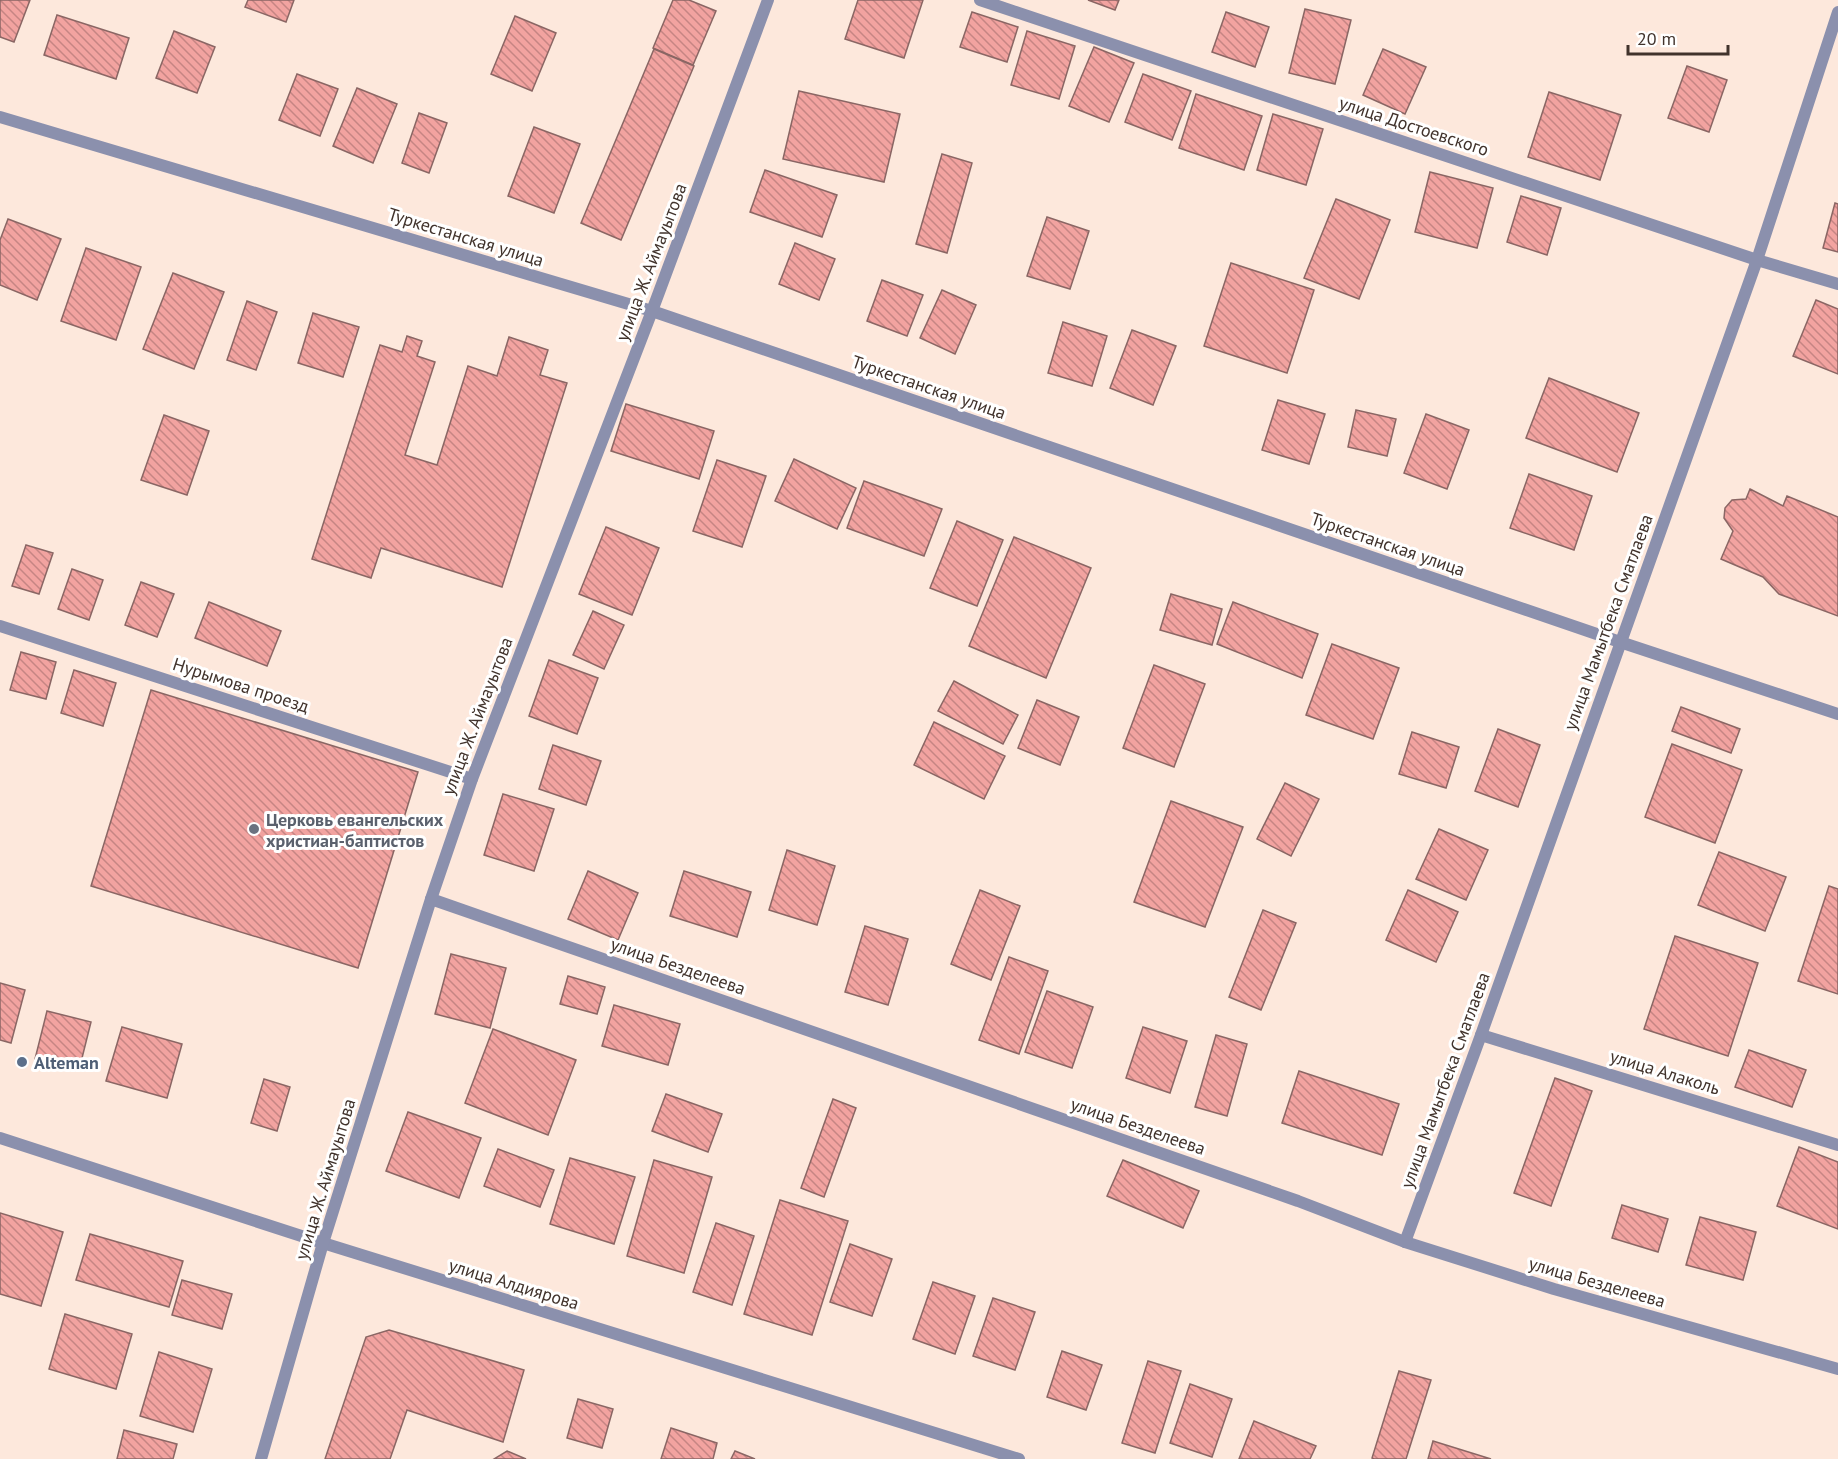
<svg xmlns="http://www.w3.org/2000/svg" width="1838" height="1459" font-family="'PT Sans',sans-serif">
  <defs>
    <pattern id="building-back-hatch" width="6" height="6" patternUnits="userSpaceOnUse" patternTransform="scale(1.5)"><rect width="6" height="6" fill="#f2a3a0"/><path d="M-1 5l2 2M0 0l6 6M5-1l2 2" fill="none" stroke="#c68583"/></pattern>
  </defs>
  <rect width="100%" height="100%" fill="#fde8dc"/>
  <g fill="url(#building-back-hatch)" stroke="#8a6664" stroke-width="1.5">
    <path d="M 0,0 L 30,0 L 14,42 L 0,37 Z"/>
    <path d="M 248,0 L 294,0 L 286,22 L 245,7 Z"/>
    <path d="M 673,0 L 689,0 L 716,11 L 693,65 L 653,48 Z"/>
    <path d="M 858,0 L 923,0 L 904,58 L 845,39 Z"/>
    <path d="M 1088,0 L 1119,0 L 1115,10 Z"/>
    <path d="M 1305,9 L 1351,20 L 1335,84 L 1289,73 Z"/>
    <path d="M 972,12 L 1018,27 L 1007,62 L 960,47 Z"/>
    <path d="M 1226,12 L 1269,27 L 1255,67 L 1212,52 Z"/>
    <path d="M 57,15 L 129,38 L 116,79 L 44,55 Z"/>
    <path d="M 515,16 L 556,33 L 532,91 L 491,74 Z"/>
    <path d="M 174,31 L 215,47 L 197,93 L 156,78 Z"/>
    <path d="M 1027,31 L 1075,46 L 1059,99 L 1011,85 Z"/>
    <path d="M 1094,47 L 1134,63 L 1109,122 L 1069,106 Z"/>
    <path d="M 654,49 L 694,66 L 621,240 L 581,223 Z"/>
    <path d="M 1383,49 L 1426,67 L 1405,114 L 1363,95 Z"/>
    <path d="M 1687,66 L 1727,80 L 1709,132 L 1668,118 Z"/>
    <path d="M 297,74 L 338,89 L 320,136 L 279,120 Z"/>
    <path d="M 1143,74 L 1191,91 L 1172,140 L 1125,122 Z"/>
    <path d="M 357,88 L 397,104 L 373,163 L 333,146 Z"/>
    <path d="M 799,91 L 900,114 L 884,182 L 783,159 Z"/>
    <path d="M 1549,92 L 1621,115 L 1600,180 L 1528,157 Z"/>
    <path d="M 1196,94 L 1262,116 L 1244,170 L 1179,148 Z"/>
    <path d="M 419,113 L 447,123 L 429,173 L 402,163 Z"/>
    <path d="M 1273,114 L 1323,129 L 1306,185 L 1257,170 Z"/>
    <path d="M 534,127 L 580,144 L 554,213 L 508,196 Z"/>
    <path d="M 942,154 L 972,163 L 947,253 L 916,244 Z"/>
    <path d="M 765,170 L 837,195 L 822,237 L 750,212 Z"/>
    <path d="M 1430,172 L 1493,188 L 1477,248 L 1415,232 Z"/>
    <path d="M 1521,196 L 1561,208 L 1547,255 L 1507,242 Z"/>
    <path d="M 1336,199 L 1390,220 L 1359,299 L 1304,278 Z"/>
    <path d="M 1835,203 L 1838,204 L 1838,252 L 1823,248 Z"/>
    <path d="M 1047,217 L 1089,231 L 1070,289 L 1027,276 Z"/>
    <path d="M 8,219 L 61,239 L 37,300 L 0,285 L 0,240 Z"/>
    <path d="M 795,243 L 835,259 L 819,300 L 779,284 Z"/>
    <path d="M 86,248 L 141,267 L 116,340 L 61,321 Z"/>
    <path d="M 1231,263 L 1314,290 L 1287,373 L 1204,346 Z"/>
    <path d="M 173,273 L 224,292 L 194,369 L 143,349 Z"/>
    <path d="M 882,280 L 923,295 L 907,336 L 867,321 Z"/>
    <path d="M 942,290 L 976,305 L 955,354 L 920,338 Z"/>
    <path d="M 1816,300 L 1838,309 L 1838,374 L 1793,356 Z"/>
    <path d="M 247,301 L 277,312 L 256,370 L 227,360 Z"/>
    <path d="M 313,313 L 359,327 L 343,377 L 298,363 Z"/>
    <path d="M 1063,322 L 1107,336 L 1092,386 L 1048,373 Z"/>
    <path d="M 1132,330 L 1176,346 L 1153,405 L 1110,388 Z"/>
    <path d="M 407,336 L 422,341 L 417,356 L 435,362 L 405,455 L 437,465 L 468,366 L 497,376 L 509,337 L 548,350 L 540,375 L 567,383 L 502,587 L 381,548 L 371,578 L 312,559 L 380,345 L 402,352 Z"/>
    <path d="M 1549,378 L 1639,413 L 1617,472 L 1526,438 Z"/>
    <path d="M 1278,400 L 1325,414 L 1309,464 L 1262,450 Z"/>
    <path d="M 626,404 L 714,431 L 699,479 L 611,451 Z"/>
    <path d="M 1356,410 L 1396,419 L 1387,456 L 1348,447 Z"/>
    <path d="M 1426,414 L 1469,430 L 1447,489 L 1404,473 Z"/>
    <path d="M 164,415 L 209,431 L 187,495 L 141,480 Z"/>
    <path d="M 794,459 L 856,488 L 837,529 L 775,501 Z"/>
    <path d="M 717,460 L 766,476 L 742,547 L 693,531 Z"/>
    <path d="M 1529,474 L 1592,496 L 1574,550 L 1510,528 Z"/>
    <path d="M 864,481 L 942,509 L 924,556 L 847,528 Z"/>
    <path d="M 1750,489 L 1783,506 L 1787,496 L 1838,517 L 1838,616 L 1779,594 L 1763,577 L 1721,559 L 1733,531 L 1724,518 L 1725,508 L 1732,500 L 1746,499 Z"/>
    <path d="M 957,521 L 1003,540 L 977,606 L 930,588 Z"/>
    <path d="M 606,527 L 659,548 L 632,615 L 579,594 Z"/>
    <path d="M 1014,537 L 1091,568 L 1046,678 L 969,646 Z"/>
    <path d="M 26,545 L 53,553 L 39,594 L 12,586 Z"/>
    <path d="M 72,569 L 103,580 L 89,620 L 58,609 Z"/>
    <path d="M 141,582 L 174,594 L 157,637 L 125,625 Z"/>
    <path d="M 1171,594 L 1222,609 L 1212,645 L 1160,630 Z"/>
    <path d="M 209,602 L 281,631 L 267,666 L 195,638 Z"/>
    <path d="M 1233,602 L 1318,634 L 1302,678 L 1217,644 Z"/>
    <path d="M 593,611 L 624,625 L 604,669 L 573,655 Z"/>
    <path d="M 1332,644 L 1399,668 L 1373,739 L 1306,715 Z"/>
    <path d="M 21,652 L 56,662 L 46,699 L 10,690 Z"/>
    <path d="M 549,660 L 598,678 L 577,734 L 529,716 Z"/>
    <path d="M 1154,665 L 1205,684 L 1174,767 L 1123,748 Z"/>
    <path d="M 74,670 L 116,683 L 103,726 L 61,713 Z"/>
    <path d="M 954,681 L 1018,715 L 1003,744 L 938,711 Z"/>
    <path d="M 151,690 L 418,772 L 358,968 L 91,886 Z"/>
    <path d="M 1037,700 L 1079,717 L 1060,765 L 1018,748 Z"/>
    <path d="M 1681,707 L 1740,729 L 1731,753 L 1672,731 Z"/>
    <path d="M 934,722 L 1005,756 L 984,799 L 914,765 Z"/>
    <path d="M 1498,729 L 1540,745 L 1518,807 L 1475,791 Z"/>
    <path d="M 1412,732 L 1459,747 L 1446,788 L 1399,774 Z"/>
    <path d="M 1672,744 L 1742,770 L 1715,843 L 1645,817 Z"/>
    <path d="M 553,745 L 601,761 L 586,805 L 539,789 Z"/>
    <path d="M 1285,783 L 1319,799 L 1291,856 L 1257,839 Z"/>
    <path d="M 503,794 L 554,809 L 534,871 L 484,855 Z"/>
    <path d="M 1171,801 L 1243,827 L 1205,927 L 1134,902 Z"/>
    <path d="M 1439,829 L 1488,850 L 1466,900 L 1416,879 Z"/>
    <path d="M 787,850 L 835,866 L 817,925 L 769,910 Z"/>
    <path d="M 1719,852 L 1786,877 L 1765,931 L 1698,905 Z"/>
    <path d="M 588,871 L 638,893 L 618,940 L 568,919 Z"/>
    <path d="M 684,871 L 751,892 L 737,937 L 670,916 Z"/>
    <path d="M 1829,886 L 1838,889 L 1838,994 L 1798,981 Z"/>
    <path d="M 980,890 L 1020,906 L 991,980 L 951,964 Z"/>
    <path d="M 1408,890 L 1458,912 L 1436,962 L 1386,940 Z"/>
    <path d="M 1263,910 L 1296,923 L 1261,1010 L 1229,997 Z"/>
    <path d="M 865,926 L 908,939 L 888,1005 L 845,992 Z"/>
    <path d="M 1675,936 L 1758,963 L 1728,1056 L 1644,1029 Z"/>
    <path d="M 451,954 L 506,968 L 490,1028 L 435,1014 Z"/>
    <path d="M 1009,957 L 1048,971 L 1019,1054 L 979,1040 Z"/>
    <path d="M 568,976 L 605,987 L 597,1014 L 560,1004 Z"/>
    <path d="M 0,983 L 25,990 L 11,1043 L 0,1040 Z"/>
    <path d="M 1047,991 L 1093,1007 L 1072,1068 L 1025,1052 Z"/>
    <path d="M 614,1005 L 680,1024 L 668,1065 L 602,1046 Z"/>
    <path d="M 47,1011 L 91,1022 L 79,1070 L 35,1059 Z"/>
    <path d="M 122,1027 L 182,1044 L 167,1098 L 106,1081 Z"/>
    <path d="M 1143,1027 L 1187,1041 L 1170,1093 L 1126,1078 Z"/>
    <path d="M 493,1029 L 576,1060 L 548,1135 L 465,1103 Z"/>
    <path d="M 1216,1035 L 1247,1044 L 1227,1116 L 1195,1107 Z"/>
    <path d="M 1749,1050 L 1806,1070 L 1792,1107 L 1735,1087 Z"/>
    <path d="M 1299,1071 L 1399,1104 L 1382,1155 L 1282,1123 Z"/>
    <path d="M 1555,1078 L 1592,1091 L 1551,1206 L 1514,1193 Z"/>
    <path d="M 264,1079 L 290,1087 L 277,1131 L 251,1123 Z"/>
    <path d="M 666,1094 L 722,1114 L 708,1152 L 652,1131 Z"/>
    <path d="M 833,1099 L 856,1108 L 824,1197 L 801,1188 Z"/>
    <path d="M 408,1112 L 481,1138 L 459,1198 L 386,1171 Z"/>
    <path d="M 1799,1147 L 1838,1162 L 1838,1229 L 1777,1206 Z"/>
    <path d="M 498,1149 L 554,1170 L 540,1207 L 484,1186 Z"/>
    <path d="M 570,1158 L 635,1177 L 614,1244 L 550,1224 Z"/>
    <path d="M 654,1160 L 712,1177 L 684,1273 L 627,1256 Z"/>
    <path d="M 1123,1160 L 1199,1191 L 1183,1228 L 1107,1196 Z"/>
    <path d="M 780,1200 L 848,1221 L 812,1335 L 744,1314 Z"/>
    <path d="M 1622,1205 L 1668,1219 L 1658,1252 L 1612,1238 Z"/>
    <path d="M 0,1213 L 63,1232 L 41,1306 L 0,1294 Z"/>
    <path d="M 1700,1217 L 1756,1232 L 1743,1280 L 1686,1265 Z"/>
    <path d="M 716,1223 L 754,1236 L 732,1305 L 693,1292 Z"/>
    <path d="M 90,1234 L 183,1261 L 169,1307 L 76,1280 Z"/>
    <path d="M 850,1244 L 892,1259 L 872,1316 L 830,1302 Z"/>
    <path d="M 182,1280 L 232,1294 L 222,1329 L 172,1315 Z"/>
    <path d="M 933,1282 L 975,1296 L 955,1354 L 913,1339 Z"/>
    <path d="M 993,1298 L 1035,1312 L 1015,1370 L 973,1356 Z"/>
    <path d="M 65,1314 L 132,1334 L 116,1389 L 49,1369 Z"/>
    <path d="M 389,1330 L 524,1370 L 503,1442 L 407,1410 L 390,1459 L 325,1459 L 366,1337 Z"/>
    <path d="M 1062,1351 L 1102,1365 L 1086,1410 L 1047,1397 Z"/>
    <path d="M 159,1352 L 212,1369 L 193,1432 L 140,1416 Z"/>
    <path d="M 1148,1361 L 1181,1371 L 1155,1453 L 1122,1443 Z"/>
    <path d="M 1399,1371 L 1431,1380 L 1406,1459 L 1374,1459 L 1372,1458 Z"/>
    <path d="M 1190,1384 L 1232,1399 L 1212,1457 L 1170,1443 Z"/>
    <path d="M 578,1399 L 613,1409 L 602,1448 L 567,1438 Z"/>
    <path d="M 1254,1421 L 1316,1446 L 1310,1459 L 1239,1459 Z"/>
    <path d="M 671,1428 L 717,1443 L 713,1459 L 661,1459 Z"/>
    <path d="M 124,1430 L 177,1444 L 173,1459 L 117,1459 Z"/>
    <path d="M 1433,1441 L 1491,1459 L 1428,1459 Z"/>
    <path d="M 507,1451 L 526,1459 L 494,1459 Z"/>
    <path d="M 735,1451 L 755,1459 L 731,1459 Z"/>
  </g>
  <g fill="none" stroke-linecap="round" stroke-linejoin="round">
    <g stroke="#8b90ad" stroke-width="12">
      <path d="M 980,0 L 1757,260 L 1838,284"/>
      <path d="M 0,626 L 472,779"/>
      <path d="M 431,899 L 1298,1201 L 1405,1242 L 1554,1289 L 1838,1369"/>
      <path d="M 1481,1035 L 1838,1145"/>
      <path d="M 0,1138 L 323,1243 L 1019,1459"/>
      <path d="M 1405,1242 L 1481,1035 L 1757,260 L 1838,12"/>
    </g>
    <g stroke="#8b90ad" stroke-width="12">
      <path d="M 0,117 L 652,311 L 1620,642 L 1838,714"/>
      <path d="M 261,1459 L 323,1243 L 431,899 L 472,779 L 652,311 L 768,0"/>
    </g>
  </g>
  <circle fill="#6b7280" stroke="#fff" stroke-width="2" cx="254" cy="829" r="6"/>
  <circle fill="#5c6f8a" stroke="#fff" stroke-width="2" cx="22" cy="1062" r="6"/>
  <g text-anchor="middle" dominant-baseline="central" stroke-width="6" stroke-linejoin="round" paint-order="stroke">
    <g font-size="18" fill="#41332c" stroke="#fff">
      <text transform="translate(1414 126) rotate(18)">улица Достоевского</text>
      <text transform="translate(466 237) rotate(17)">Туркестанская улица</text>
      <text transform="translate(651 262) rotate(-69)">улица Ж. Аймауытова</text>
      <text transform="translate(929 387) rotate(19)">Туркестанская улица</text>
      <text transform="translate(1388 544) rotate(19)">Туркестанская улица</text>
      <text transform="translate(1608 622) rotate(-70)">улица Мамытбека Сматлаева</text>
      <text transform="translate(241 685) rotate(18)">Нурымова проезд</text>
      <text transform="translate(477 716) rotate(-69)">улица Ж. Аймауытова</text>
      <text transform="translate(678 966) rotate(19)">улица Безделеева</text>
      <text transform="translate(1665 1072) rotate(17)">улица Алаколь</text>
      <text transform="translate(1445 1080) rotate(-70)">улица Мамытбека Сматлаева</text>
      <text transform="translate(1138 1126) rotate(19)">улица Безделеева</text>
      <text transform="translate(325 1179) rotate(-73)">улица Ж. Аймауытова</text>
      <text transform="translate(1597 1282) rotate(16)">улица Безделеева</text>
      <text transform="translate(514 1284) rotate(17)">улица Алдиярова</text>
    </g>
    <g font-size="18" font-weight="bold" fill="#5b616d" stroke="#fff" text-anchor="start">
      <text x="266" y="819">Церковь евангельских<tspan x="266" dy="21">христиан-баптистов</tspan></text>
    </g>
    <g font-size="18" font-weight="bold" fill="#4e5e75" stroke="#fff" text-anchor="start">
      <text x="34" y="1062">Alteman</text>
    </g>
  </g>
  <path d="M1628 45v9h100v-9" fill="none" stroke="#41332c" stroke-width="3"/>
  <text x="1637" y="45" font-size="18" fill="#41332c" stroke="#ffffff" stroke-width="4.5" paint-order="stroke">20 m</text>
</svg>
